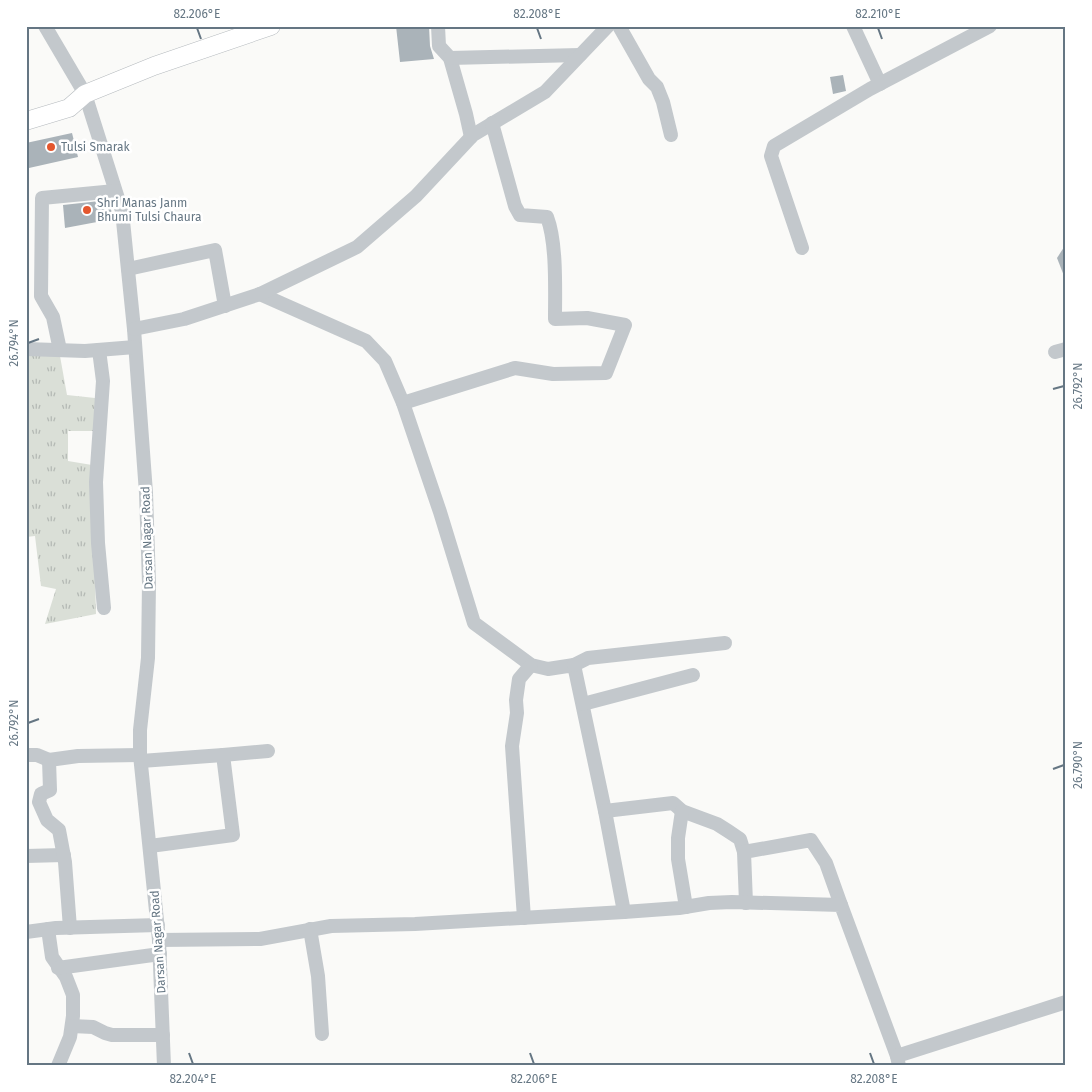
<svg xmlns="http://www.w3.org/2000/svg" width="1092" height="1092" font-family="'Fira Sans',sans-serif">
  <defs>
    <pattern id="grass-tufts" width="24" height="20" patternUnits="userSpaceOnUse" patternTransform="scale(1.25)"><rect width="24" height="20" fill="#dadfd7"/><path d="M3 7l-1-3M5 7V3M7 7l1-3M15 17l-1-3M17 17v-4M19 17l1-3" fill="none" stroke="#b4b9b4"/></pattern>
  </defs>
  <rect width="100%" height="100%" fill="#fafaf8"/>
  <path fill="url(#grass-tufts)" d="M 26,356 L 60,356 L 67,395 L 95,398 L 96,431 L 68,431 L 68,461 L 92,465 L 96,614 L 45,624 L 56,589 L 41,586 L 35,536 L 26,537 Z"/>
  <g fill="#aab3b9">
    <path d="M 396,26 L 429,26 L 430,46 L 434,59 L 400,62 Z"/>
    <path d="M 843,75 L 846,91 L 833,94 L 830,77 Z"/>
    <path d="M 72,133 L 78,157 L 29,168 L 26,143 Z"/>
    <path d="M 109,200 L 113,219 L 65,228 L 63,205 Z"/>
    <path d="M 1066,244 L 1066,281 L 1057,258 Z"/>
  </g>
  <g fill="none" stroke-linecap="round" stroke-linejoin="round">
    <g stroke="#b5babe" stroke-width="19">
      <path id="major" d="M 26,121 L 69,108 L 85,94 L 154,66 L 271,26"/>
    </g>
    <g stroke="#c3c8cc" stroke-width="14">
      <path d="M 45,26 L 85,94 L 122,211 L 134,329 L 146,493 L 149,583 L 148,658 L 140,730 L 140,755 L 159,940 L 164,1066"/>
      <path d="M 438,26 L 439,46 L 450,58 L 466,114 L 471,137"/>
      <path d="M 619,26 L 649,79 L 657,87 L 663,102 L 671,135"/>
      <path d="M 853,26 L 880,84"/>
      <path d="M 450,58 L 580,55"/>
      <path d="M 802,248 L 771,156 L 774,146 L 870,89 L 990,26"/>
      <path d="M 128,269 L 215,250 L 225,306"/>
      <path d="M 260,294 L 366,341 L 385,361 L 403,403 L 440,512 L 474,623 L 531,665 L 548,669 L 574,665 L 605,811 L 624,912"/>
      <path d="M 134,329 L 184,319 L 260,294 L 357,247 L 416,196 L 473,135 L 545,92 L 608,26"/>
      <path d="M 26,349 L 85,351 L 135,347"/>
      <path d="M 60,350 L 53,317 L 41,296 L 42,198 L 115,191"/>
      <path d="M 99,350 L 103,381 L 96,482 L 98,543 L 104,608"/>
      <path d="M 1055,352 L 1066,349"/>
      <path d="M 403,403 L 515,368 L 553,374 L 606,373 L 625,325 L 587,318 L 555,319 C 555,290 557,243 547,217 L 520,215 L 515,206 L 492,123"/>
      <path d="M 574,665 L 588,658 L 725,643"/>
      <path d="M 583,704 L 693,675"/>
      <path d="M 26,755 L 37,755 L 49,760"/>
      <path d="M 223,755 L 268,751"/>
      <path d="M 141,761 L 223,755 L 233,835 L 150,846"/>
      <path d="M 605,811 L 673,803 L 682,811 L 717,824 L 728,831 L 740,839 L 744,852"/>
      <path d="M 682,811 L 678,838 L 678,859 L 686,907"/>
      <path d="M 26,856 L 64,855"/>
      <path d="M 746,903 L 744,852 L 811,840 L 826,863 L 841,905"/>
      <path d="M 524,918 L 512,746 L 517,713 L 516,700 L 519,679 L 531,665"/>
      <path d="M 70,928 L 65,862 L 59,830 L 47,820 L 39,802 L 41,794 L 50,790 L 49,760 L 78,756 L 140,755"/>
      <path d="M 48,929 L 52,957 L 66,977 L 73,995 L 73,1016 L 70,1037 L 58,1066"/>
      <path d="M 310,929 L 318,976 L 322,1034"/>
      <path d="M 26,932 L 56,928 L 158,925"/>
      <path d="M 159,940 L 260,939 L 331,926 L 415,924 L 624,912 L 679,908 L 709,903 L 732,902 L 841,905 L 897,1056"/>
      <path d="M 58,968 L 160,954"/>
      <path d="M 72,1026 L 93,1027 L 105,1033 L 112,1035 L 163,1035"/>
      <path d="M 899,1066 L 897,1056 L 1066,1002"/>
    </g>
    <use href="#major" stroke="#fff" stroke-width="18"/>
  </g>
  <path fill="none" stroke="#657683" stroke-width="2" d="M 197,28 L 201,39M 537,28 L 541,39M 878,28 L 882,39M 28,343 L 39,339M 1053,389 L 1064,386M 28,723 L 39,719M 1053,769 L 1064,765M 189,1053 L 193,1064M 530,1053 L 534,1064M 870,1053 L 874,1064"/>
  <g fill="#e4572e" stroke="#fff" stroke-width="2">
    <circle cx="51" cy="147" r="5"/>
    <circle cx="87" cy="210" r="5"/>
  </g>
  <g text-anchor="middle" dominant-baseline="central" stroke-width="5" stroke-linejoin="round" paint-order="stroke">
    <g font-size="12" fill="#657683" stroke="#fff" text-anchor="start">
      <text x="61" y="147">Tulsi Smarak</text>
      <text x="97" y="203">Shri Manas Janm<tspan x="97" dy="14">Bhumi Tulsi Chaura</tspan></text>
    </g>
    <g font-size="12" fill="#657683" stroke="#fff">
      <text transform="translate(147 538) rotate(-92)">Darsan Nagar Road</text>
      <text transform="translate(158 942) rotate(-94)">Darsan Nagar Road</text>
    </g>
  </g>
  <rect width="1092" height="1092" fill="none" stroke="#ffffff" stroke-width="55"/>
  <rect x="28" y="28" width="1036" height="1036" fill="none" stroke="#657683" stroke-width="2"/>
  <g font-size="12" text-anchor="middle" fill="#657683">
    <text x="197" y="18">82.206°E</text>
    <text x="537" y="18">82.208°E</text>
    <text x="878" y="18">82.210°E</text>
    <text transform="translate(14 343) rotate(-90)" y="4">26.794°N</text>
    <text transform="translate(1078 386) rotate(-90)" y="4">26.792°N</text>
    <text transform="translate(14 723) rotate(-90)" y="4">26.792°N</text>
    <text transform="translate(1078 765) rotate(-90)" y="4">26.790°N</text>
    <text x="193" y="1083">82.204°E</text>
    <text x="534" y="1083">82.206°E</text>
    <text x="874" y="1083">82.208°E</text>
  </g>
</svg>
